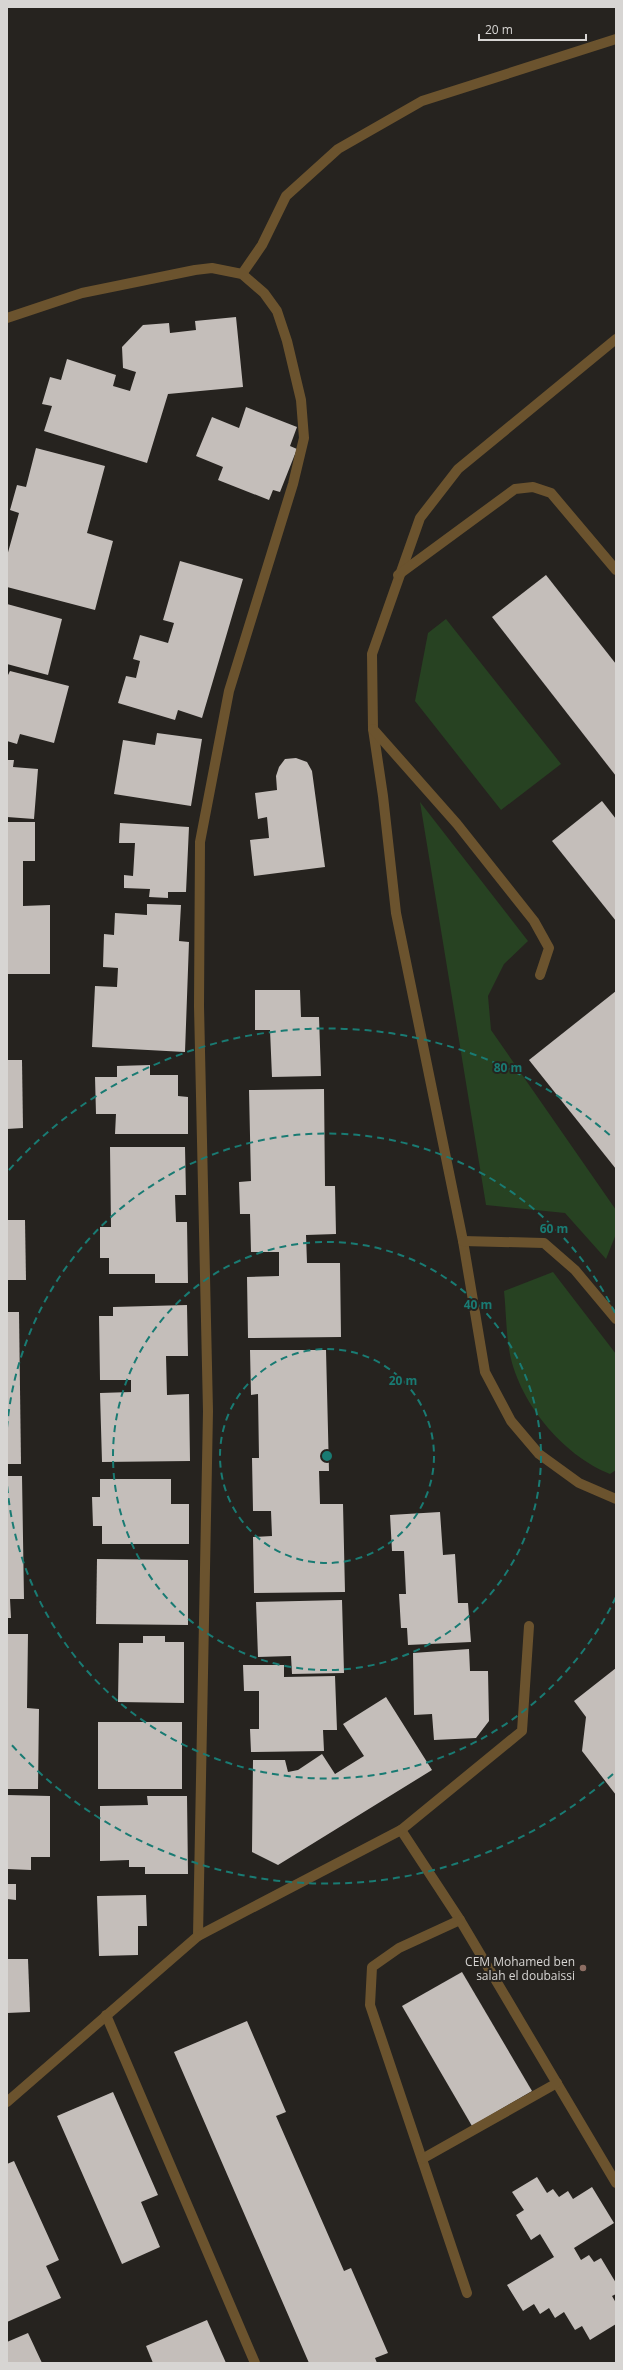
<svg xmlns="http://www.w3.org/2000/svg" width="623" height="2370" font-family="'Open Sans',sans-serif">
  <rect width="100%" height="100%" fill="#26231f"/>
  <g fill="#274222">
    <path d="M 446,619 L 561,764 L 501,810 L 415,701 L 428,633 Z"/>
    <path d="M 420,802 L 528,941 L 504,964 L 488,996 L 491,1030 L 616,1210 L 616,1234 L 606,1259 L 565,1213 L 486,1205 Z"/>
    <path d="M 553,1272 L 616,1354 L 616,1470 L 610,1474 C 562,1455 517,1400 509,1349 C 506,1330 506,1310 504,1291 Z"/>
  </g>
  <g fill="#c4beba">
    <path d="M 236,317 L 243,387 L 168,394 L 147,463 L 44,431 L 52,406 L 42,404 L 50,377 L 61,380 L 67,359 L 116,375 L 113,386 L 130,391 L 136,372 L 123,368 L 122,347 L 143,325 L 169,323 L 170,333 L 196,330 L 195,321 Z"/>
    <path d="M 246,407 L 297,427 L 290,446 L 297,449 L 280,492 L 273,490 L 269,500 L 218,480 L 223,467 L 196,456 L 212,417 L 239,428 Z"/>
    <path d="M 36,448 L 105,466 L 87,533 L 113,541 L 95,610 L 7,587 L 7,556 L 19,513 L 10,510 L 17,485 L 26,487 Z"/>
    <path d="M 180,561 L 243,579 L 202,718 L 178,710 L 175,720 L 118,703 L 126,676 L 136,678 L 140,661 L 133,659 L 140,635 L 168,643 L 174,623 L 163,620 Z"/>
    <path d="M 546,575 L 616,664 L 616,776 L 492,617 Z"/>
    <path d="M 7,604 L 62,619 L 48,675 L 7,664 Z"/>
    <path d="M 10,671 L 69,686 L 54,743 L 20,734 L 17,744 L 7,741 L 7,677 Z"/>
    <path d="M 157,733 L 202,739 L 191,806 L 114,794 L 123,740 L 155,745 Z"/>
    <path d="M 296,758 L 307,762 L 312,771 L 325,867 L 254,876 L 250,840 L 269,838 L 267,817 L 258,819 L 255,793 L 277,790 L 276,776 L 279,767 L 285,759 Z"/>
    <path d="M 7,760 L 14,760 L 13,767 L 38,769 L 34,819 L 7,817 Z"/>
    <path d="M 602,801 L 616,819 L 616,921 L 552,841 Z"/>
    <path d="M 7,822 L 35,822 L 35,861 L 23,861 L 23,906 L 50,905 L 50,974 L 7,974 Z"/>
    <path d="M 120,823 L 189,827 L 186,892 L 168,892 L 168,898 L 149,897 L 150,889 L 124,888 L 124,875 L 133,876 L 135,843 L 119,843 Z"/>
    <path d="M 147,904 L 181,905 L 179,941 L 189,942 L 185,1052 L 92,1047 L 95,986 L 117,987 L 118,968 L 103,967 L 104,934 L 114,935 L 115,913 L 147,915 Z"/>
    <path d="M 255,990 L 300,990 L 301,1017 L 319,1017 L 321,1076 L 272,1077 L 270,1030 L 255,1030 Z"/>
    <path d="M 616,991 L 616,1169 L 529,1060 Z"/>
    <path d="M 7,1060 L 22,1060 L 23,1128 L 7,1129 Z"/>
    <path d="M 150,1065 L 150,1075 L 178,1075 L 178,1096 L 188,1097 L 188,1134 L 115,1134 L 116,1114 L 96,1114 L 95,1077 L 117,1077 L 117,1066 Z"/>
    <path d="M 324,1089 L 325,1186 L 335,1186 L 336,1234 L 306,1235 L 307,1263 L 340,1263 L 341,1337 L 248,1338 L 247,1277 L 279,1276 L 279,1252 L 251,1252 L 250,1214 L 240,1214 L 239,1182 L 251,1181 L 249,1090 Z"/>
    <path d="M 110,1147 L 185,1147 L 186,1195 L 175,1195 L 176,1222 L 187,1222 L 188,1283 L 155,1283 L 155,1274 L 109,1274 L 109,1258 L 100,1258 L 100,1227 L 111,1227 Z"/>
    <path d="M 7,1220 L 25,1220 L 26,1280 L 7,1280 Z"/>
    <path d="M 187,1305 L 188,1356 L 166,1356 L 167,1395 L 189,1394 L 190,1461 L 102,1462 L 100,1393 L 131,1392 L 131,1380 L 100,1380 L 99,1316 L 113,1316 L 113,1307 Z"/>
    <path d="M 7,1312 L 19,1312 L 21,1464 L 7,1464 Z"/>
    <path d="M 250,1350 L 326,1350 L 329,1471 L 319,1471 L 320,1504 L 343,1504 L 345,1592 L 254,1593 L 253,1537 L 272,1536 L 271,1511 L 253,1511 L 252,1458 L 259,1458 L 258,1394 L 251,1395 Z"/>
    <path d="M 7,1476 L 22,1476 L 24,1599 L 10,1599 L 11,1618 L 7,1618 Z"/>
    <path d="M 100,1479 L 171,1479 L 171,1504 L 189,1504 L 189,1544 L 102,1544 L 102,1526 L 93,1526 L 92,1497 L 100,1497 Z"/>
    <path d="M 440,1512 L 443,1555 L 455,1554 L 458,1603 L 468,1603 L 471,1642 L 408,1645 L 407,1628 L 401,1628 L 399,1594 L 406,1594 L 404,1551 L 392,1551 L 390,1515 Z"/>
    <path d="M 97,1559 L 188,1560 L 188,1625 L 96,1624 Z"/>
    <path d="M 342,1600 L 344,1673 L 292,1674 L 291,1656 L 258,1657 L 256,1602 Z"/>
    <path d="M 7,1634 L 28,1634 L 27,1708 L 39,1709 L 38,1789 L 7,1789 Z"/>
    <path d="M 143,1636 L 165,1636 L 165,1642 L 184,1642 L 184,1703 L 118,1702 L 119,1643 L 143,1643 Z"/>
    <path d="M 469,1649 L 470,1671 L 488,1671 L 489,1721 L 476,1738 L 434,1740 L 432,1714 L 414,1715 L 413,1653 Z"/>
    <path d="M 243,1665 L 284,1665 L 284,1677 L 335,1676 L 337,1730 L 323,1730 L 324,1751 L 251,1752 L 250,1729 L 259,1729 L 259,1691 L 244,1691 Z"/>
    <path d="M 616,1668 L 616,1795 L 582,1751 L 586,1717 L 574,1701 Z"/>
    <path d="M 386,1697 L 432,1770 L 278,1865 L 252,1852 L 253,1760 L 285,1760 L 288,1772 L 298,1770 L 322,1754 L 335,1774 L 364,1756 L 343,1724 Z"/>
    <rect x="98" y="1722" width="84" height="67"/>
    <path d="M 7,1795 L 50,1796 L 50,1857 L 31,1857 L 31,1870 L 7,1869 Z"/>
    <path d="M 147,1796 L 187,1796 L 188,1874 L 145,1874 L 145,1867 L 129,1867 L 129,1860 L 100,1861 L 100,1806 L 148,1805 Z"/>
    <path d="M 7,1884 L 16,1884 L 16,1900 L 7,1899 Z"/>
    <path d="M 146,1895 L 147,1926 L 138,1926 L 138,1955 L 99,1956 L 97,1896 Z"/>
    <path d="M 7,1959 L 28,1959 L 30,2012 L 7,2013 Z"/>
    <path d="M 462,1972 L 532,2091 L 472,2126 L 402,2006 Z"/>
    <path d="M 247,2021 L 286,2112 L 276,2116 L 344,2271 L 351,2268 L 388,2353 L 375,2358 L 377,2363 L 309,2363 L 174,2052 Z"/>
    <path d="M 113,2092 L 158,2195 L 141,2202 L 160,2247 L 122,2264 L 57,2116 Z"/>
    <path d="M 14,2161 L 59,2260 L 46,2266 L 61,2298 L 7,2322 L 7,2164 Z"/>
    <path d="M 537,2177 L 547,2193 L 553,2189 L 559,2197 L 568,2191 L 573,2199 L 592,2187 L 614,2223 L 574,2248 L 581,2260 L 589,2255 L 594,2262 L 601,2258 L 616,2283 L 616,2294 L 612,2296 L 616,2303 L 616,2324 L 590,2340 L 582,2326 L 575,2330 L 564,2312 L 555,2318 L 549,2308 L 540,2314 L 534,2304 L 523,2311 L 507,2285 L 554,2257 L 540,2234 L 531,2240 L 516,2215 L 524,2210 L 512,2192 Z"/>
    <path d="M 207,2320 L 226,2363 L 153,2363 L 146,2346 Z"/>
    <path d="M 28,2333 L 42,2363 L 7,2363 L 7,2342 Z"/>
  </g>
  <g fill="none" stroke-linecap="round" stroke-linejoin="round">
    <g stroke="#6b532e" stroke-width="10">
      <path d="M 242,274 L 262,245 L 286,196 L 338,149 L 422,101 L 616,39"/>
      <path d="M 7,318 L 82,293 L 195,270 L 212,268 L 242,274 L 264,293 L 277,311 L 287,341 L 301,400 L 304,438 L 293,484 L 229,691 L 200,842 L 199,1006 L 208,1411 L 198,1936 L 7,2102"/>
      <path d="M 616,339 L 458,469 L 420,518 L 372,654 L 373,729 L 383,796 L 396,913 L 463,1241 L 485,1372 L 511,1421 L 539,1454 L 579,1483 L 616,1499"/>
      <path d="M 398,575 L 515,489 L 533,487 L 551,493 L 616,570"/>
      <path d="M 373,729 L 457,824 L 534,921 L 549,948 L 540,975"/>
      <path d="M 463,1241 L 544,1243 L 575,1270 L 616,1319"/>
      <path d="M 401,1830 L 460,1920 L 616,2183"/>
      <path d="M 460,1920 L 399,1948 L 372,1967 L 370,2005 L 467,2293"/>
      <path d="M 198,1936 L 401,1830 L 522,1731 L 529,1626"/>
      <path d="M 106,2015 L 255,2363"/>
      <path d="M 422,2159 L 557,2083"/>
    </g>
  </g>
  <g fill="none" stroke="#197b73" stroke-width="2" stroke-dasharray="7 5">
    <circle cx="327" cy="1456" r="107"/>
    <circle cx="327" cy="1456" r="214"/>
    <path d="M616 1597A321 321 0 0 1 7 1484M7 1428A321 321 0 0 1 616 1315"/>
    <path d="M613 1774A428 428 0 0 1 9 1742M9 1170A428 428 0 0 1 613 1138"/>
  </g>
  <circle fill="#8d6e63" stroke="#26231f" stroke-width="1.5" cx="583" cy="1968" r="4"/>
  <g text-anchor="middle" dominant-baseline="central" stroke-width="4" stroke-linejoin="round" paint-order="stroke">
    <g font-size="12" fill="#d7d5d3" stroke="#26231f" text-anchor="end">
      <text x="575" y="1961">CEM Mohamed ben<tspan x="575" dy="14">salah el doubaissi</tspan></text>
    </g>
  </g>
  <circle cx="327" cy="1456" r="6" fill="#197b73" stroke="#26231f" stroke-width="2"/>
  <g font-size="12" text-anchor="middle" font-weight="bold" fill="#197b73" stroke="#26231f" stroke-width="4" stroke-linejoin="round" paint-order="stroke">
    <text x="508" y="1072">80 m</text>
    <text x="554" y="1233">60 m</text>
    <text x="478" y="1309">40 m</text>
    <text x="403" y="1385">20 m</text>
  </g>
  <rect width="623" height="2370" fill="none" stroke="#d7d5d3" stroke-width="16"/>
  <path d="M479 34v6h107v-6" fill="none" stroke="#d7d5d3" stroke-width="2"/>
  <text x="485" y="34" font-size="12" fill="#d7d5d3" stroke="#26231f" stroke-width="3" paint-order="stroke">20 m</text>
</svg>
